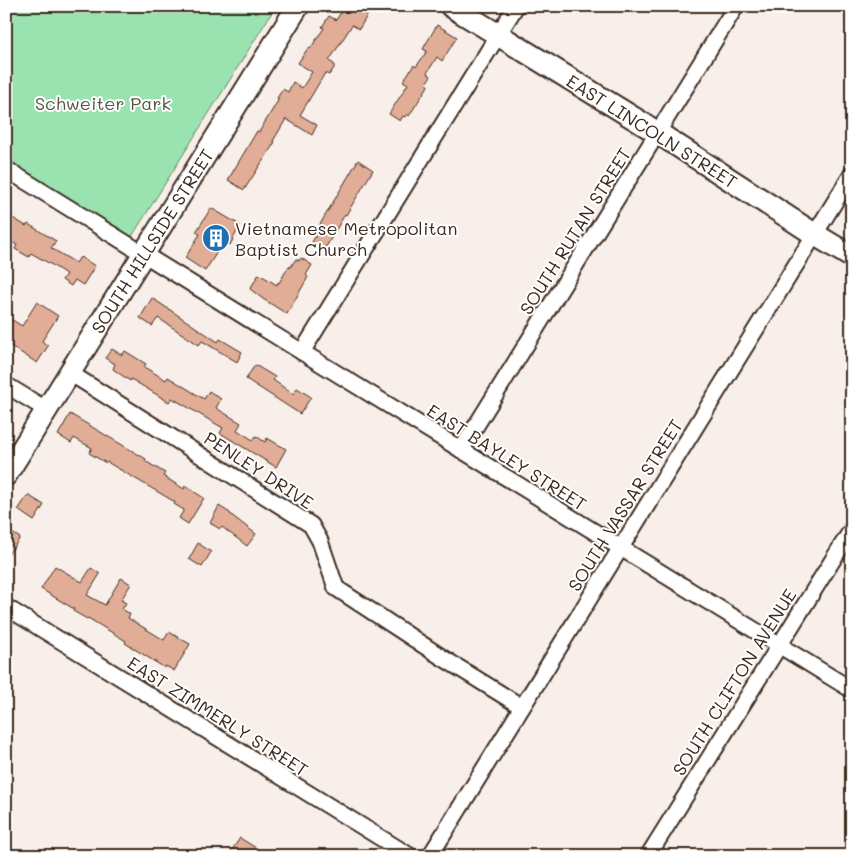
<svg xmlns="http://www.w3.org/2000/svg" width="858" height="862" font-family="Mali,sans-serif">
  <rect width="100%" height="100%" fill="#f9efea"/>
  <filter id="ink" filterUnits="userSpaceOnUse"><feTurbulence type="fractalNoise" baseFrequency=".02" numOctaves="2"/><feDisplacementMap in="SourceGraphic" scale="10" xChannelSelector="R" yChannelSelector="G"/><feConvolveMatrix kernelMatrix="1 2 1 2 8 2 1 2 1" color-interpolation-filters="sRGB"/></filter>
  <g filter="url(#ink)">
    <path fill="#9ae3b1" stroke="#6a8668" d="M 6,6 L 276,6 L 131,238 L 6,163 Z"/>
    <g fill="#e2ad96" stroke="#3b2a1e">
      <path d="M 345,6 L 373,6 L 359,29 L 352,25 L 329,61 L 334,64 L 334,68 L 329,75 L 325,73 L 300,115 L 317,125 L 312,135 L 286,119 L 273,141 L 275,142 L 244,190 L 228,180 L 257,131 L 259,132 L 279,99 L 277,98 L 283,89 L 288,92 L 293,82 L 302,88 L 312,72 L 298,63 L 308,48 L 310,49 L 324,28 L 322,27 L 329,16 L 336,20 Z"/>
      <path d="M 437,25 L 457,37 L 442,61 L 437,57 L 427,73 L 431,76 L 426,83 L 428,86 L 409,116 L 407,114 L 405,117 L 403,116 L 400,121 L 389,114 L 408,84 L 403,81 L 414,65 L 416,67 L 427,51 L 423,49 Z"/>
      <path d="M 358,160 L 373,170 L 346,215 L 345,214 L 326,247 L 325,246 L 323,249 L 312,242 L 321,227 L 319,226 Z"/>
      <path d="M 211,208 L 240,225 L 230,245 L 224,241 L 205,271 L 185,258 L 200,234 L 196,232 Z"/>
      <path d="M 6,214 L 26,226 L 28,224 L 56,241 L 51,248 L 76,263 L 80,257 L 95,266 L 83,285 L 75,280 L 71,286 L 62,280 L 66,274 L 52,265 L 31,253 L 29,257 L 15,249 L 17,245 L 6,239 Z"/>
      <path d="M 301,258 L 312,265 L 306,275 L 308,277 L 287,314 L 263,299 L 250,289 L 259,274 L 277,285 L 278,282 L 279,283 L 289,266 L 290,268 L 296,259 L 299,261 Z"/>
      <path d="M 152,298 L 218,342 L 220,339 L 242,352 L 237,362 L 202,341 L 199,345 L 158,318 L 152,326 L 140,318 Z"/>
      <path d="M 37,302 L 58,316 L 42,341 L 48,346 L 37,363 L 6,343 L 6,316 L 22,326 Z"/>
      <path d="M 112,349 L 122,355 L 125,351 L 146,364 L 144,367 L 166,380 L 168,377 L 204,399 L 209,391 L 221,399 L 216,408 L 241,423 L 237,430 L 253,440 L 256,436 L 265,442 L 267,438 L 286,449 L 276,467 L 220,433 L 223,428 L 172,398 L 169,402 L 131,379 L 130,381 L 113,369 L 115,364 L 105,358 Z"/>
      <path d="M 255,365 L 275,377 L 273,380 L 293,394 L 297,388 L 311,397 L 300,414 L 246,379 Z"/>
      <path d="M 70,414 L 146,459 L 145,461 L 165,473 L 163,476 L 184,489 L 185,486 L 204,498 L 188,524 L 179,518 L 184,510 L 174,504 L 175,502 L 107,462 L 106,463 L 89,453 L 92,448 L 74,438 L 71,443 L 58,435 Z"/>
      <path d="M 28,495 L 44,505 L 34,521 L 18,510 Z"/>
      <path d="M 219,506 L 230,513 L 230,514 L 256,534 L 247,546 L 222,527 L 220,529 L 210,523 Z"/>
      <path d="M 6,529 L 20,538 L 6,558 Z"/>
      <path d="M 198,543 L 211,552 L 202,567 L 189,559 Z"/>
      <path d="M 55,566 L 82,582 L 91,568 L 100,574 L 87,595 L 105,605 L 121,578 L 131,584 L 121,600 L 126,603 L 122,609 L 130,614 L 128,618 L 164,640 L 169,632 L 190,644 L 174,671 L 166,666 L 165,668 L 152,660 L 125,643 L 126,641 L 88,618 L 87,619 L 73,611 L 74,609 L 41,589 Z"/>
      <path d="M 240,838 L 269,856 L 228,856 Z"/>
    </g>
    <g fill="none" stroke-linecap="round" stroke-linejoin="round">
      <g stroke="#3b2a1e" stroke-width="19">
        <g id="street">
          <path d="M 6,169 L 302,352 L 852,690"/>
          <path d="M 302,352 L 516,6"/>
          <path d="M 70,373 L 311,525 L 320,541 L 336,588 L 443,658 L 522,707"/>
          <path d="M 6,385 L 47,410"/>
          <path d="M 461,450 L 736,6"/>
          <path d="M 6,607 L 410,856"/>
          <path d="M 430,856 L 852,174"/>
          <path d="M 648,856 L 852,529"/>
        </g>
      </g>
      <g stroke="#3b2a1e" stroke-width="25">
        <g id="secondary">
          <path d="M 451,6 L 658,133 L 814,234 L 852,257"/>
          <path d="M 6,475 L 298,6"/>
        </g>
      </g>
      <use href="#street" stroke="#fff" stroke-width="15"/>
      <use href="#secondary" stroke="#fff" stroke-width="21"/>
    </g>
  </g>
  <defs>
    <g id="building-disc" transform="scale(1.4375)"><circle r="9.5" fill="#1f6fb2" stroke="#fff"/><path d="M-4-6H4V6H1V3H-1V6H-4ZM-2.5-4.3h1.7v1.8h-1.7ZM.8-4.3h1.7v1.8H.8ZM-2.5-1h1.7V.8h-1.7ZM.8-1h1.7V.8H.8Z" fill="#fff"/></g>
  </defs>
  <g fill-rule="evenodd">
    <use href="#building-disc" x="216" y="238"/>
  </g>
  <g text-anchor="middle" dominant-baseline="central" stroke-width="4" stroke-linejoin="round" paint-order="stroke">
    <g font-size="18" fill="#535843" stroke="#fff">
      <text x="103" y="103">Schweiter Park</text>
    </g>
    <g font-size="18" fill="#3b2a1e" stroke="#fff">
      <text transform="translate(652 131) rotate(32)">EAST LINCOLN STREET</text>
      <text transform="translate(575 231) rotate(-58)">SOUTH RUTAN STREET</text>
      <text transform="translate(152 241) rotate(-58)">SOUTH HILLSIDE STREET</text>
      <text transform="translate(507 457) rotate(32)">EAST BAYLEY STREET</text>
      <text transform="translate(259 470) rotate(33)">PENLEY DRIVE</text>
      <text transform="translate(625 505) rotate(-58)">SOUTH VASSAR STREET</text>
      <text transform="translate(734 682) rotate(-58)">SOUTH CLIFTON AVENUE</text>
      <text transform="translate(218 716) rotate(32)">EAST ZIMMERLY STREET</text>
    </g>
    <g font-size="18" fill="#3b2a1e" stroke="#fff" text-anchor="start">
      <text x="235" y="228">Vietnamese Metropolitan<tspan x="235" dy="21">Baptist Church</tspan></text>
    </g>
  </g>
  <rect width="858" height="862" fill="none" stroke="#fff" stroke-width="25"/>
  <rect x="12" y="12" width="833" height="837" fill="none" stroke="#3b2a1e" stroke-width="2" filter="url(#ink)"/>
</svg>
